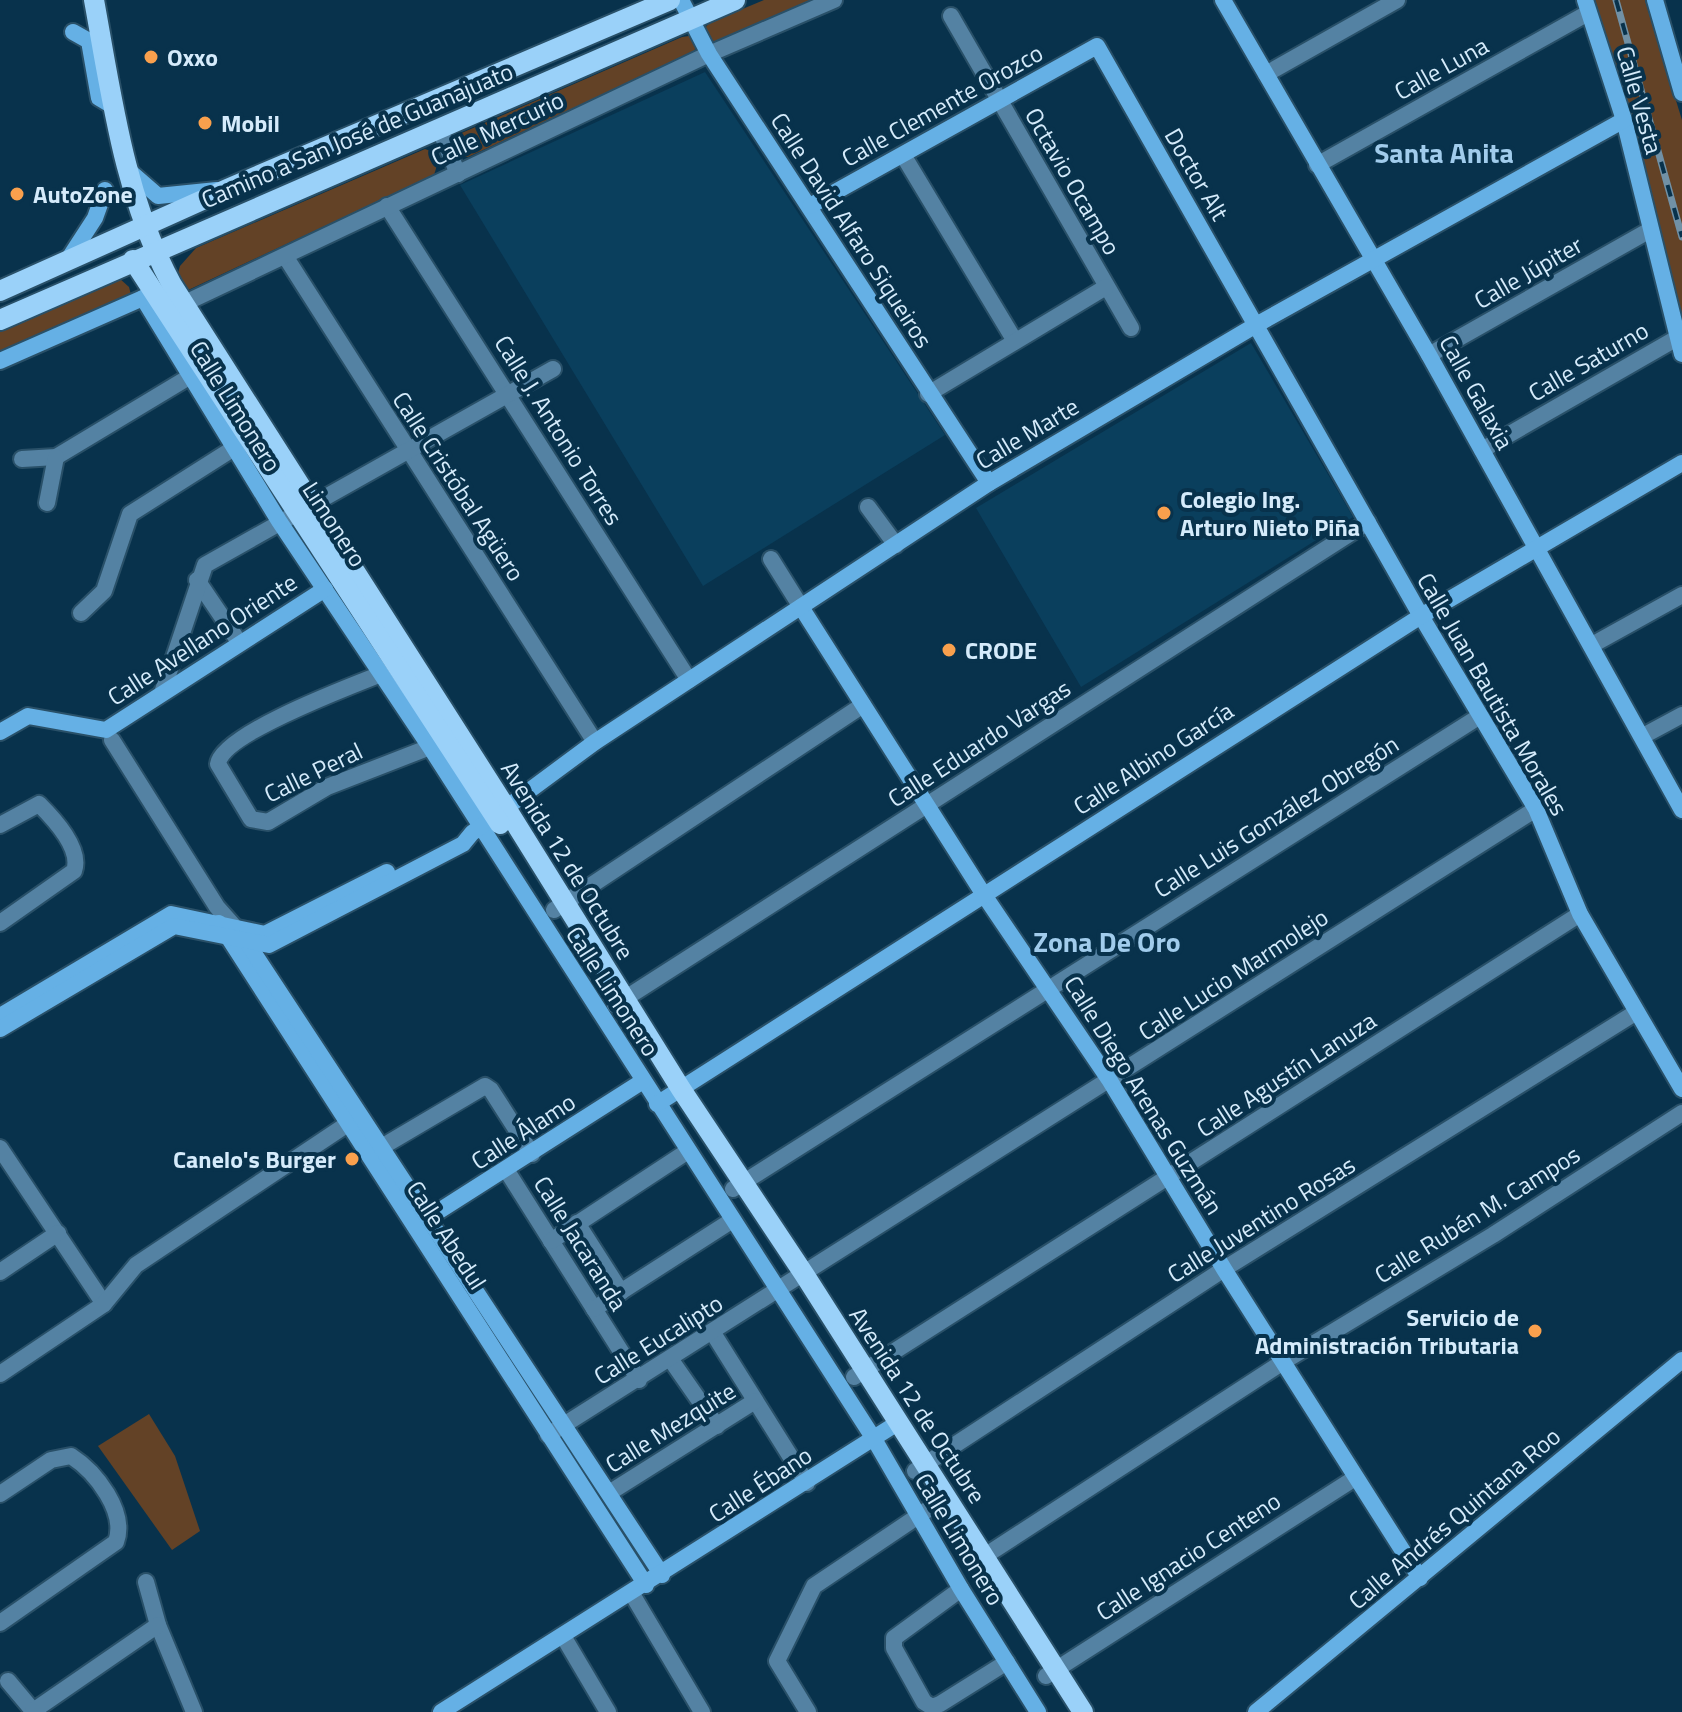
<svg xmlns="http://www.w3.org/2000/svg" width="1682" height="1712" font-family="'Titillium Web',sans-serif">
  <rect width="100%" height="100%" fill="#08324c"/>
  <g fill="#0a3f5d">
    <path d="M 705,72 L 945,435 L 703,586 L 460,185 Z"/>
    <path d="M 1251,343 L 1353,517 L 1081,687 L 976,508 Z"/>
  </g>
  <g fill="#634226">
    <path d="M 764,0 L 817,0 L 714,44 L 705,42 L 700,34 L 709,23 Z"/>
    <path d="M 1595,0 L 1645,0 L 1682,120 L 1682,320 L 1626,100 Z"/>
    <path d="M 689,36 L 696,45 L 694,53 L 468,157 L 460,157 L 456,150 L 457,135 L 682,37 Z"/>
    <path d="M 425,149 L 433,152 L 438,162 L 434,175 L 184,292 L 176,280 L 180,266 L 196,248 Z"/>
    <path d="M 119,278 L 129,287 L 131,295 L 0,352 L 0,332 Z"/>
    <path d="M 149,1414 L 175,1456 L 200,1531 L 172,1550 L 98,1446 Z"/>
  </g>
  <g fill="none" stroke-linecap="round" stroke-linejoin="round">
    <g stroke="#295068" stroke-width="20">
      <g id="street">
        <path d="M 951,16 L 1131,328"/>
        <path d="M 1266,74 L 1397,0"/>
        <path d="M 439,128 L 458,174"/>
        <path d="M 903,155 L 1015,341"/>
        <path d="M 1317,165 L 1588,13"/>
        <path d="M 387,206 L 689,680"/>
        <path d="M 285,256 L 595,742"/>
        <path d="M 183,304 L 709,54 L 834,0"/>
        <path d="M 1429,355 L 1650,230"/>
        <path d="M 928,394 L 1106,287"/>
        <path d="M 1482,450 L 1677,338"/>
        <path d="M 22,459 L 56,457 L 189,377"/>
        <path d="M 47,503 L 56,457"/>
        <path d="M 868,507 L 896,545"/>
        <path d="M 771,559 L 801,607"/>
        <path d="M 197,580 L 239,642"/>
        <path d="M 81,613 L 104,591 L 130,514 L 234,448"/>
        <path d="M 1592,645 L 1682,595"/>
        <path d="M 381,674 C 351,686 222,734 218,764 L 251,819 L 268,822 L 327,787 L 430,747"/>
        <path d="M 163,690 L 205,565 L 553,369"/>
        <path d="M 1643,736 L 1682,715"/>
        <path d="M 112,740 L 217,907 L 233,925"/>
        <path d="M 0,825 L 39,804 C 54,819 82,849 74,871 L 0,923"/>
        <path d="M 554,910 L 863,705"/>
        <path d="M 615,1005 L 1368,522"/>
        <path d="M 0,1148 L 104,1304"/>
        <path d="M 380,1148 L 485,1086 L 491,1090 L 532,1154"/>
        <path d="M 507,1171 L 639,1380"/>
        <path d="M 733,1189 L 1480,716"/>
        <path d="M 577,1223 L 621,1292"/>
        <path d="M 551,1241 L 688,1151"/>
        <path d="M 0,1272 L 58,1233"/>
        <path d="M 594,1309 L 731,1221"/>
        <path d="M 713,1333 L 807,1483"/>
        <path d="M 671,1360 L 717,1426"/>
        <path d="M 0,1374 L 104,1304 L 136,1265 L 358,1117"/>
        <path d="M 854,1377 L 1580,914"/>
        <path d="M 548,1435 L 1536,809"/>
        <path d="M 915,1471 L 1224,1269 L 1635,1013"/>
        <path d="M 609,1493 L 755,1401"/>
        <path d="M 0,1494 L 51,1460 L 71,1456 C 96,1472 127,1512 116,1542 L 0,1623"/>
        <path d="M 974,1563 L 1283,1362 L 1493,1235 L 1682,1113"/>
        <path d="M 146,1582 L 158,1625 L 194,1712"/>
        <path d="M 961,1589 L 894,1638 L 894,1648 L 924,1702 L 932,1707 L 940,1704 L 1007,1662"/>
        <path d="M 632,1594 L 702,1712"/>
        <path d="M 563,1636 L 608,1712"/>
        <path d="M 1046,1676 L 1355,1478"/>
        <path d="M 8,1681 L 34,1712"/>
        <path d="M 33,1711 L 158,1625"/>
        <path d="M 808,1712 L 777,1661 L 814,1586 L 936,1504"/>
      </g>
    </g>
    <g stroke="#295068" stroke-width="20">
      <g id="secondary">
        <path d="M 681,0 L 709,54 L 989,483"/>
        <path d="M 1223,0 L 1429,355 L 1682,810"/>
        <path d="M 1585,0 L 1624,120 L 1682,354"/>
        <path d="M 1655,0 L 1682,93"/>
        <path d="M 73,32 L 89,41 L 99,98 L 114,107"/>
        <path d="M 127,169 L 158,196 L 217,190"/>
        <path d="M 810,206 L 1097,46 L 1421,616 L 1536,809 L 1580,914 L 1682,1089"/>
        <path d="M 69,258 L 95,218 L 105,190"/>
        <path d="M 143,298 L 279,521 L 430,747 L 874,1439 L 961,1589 L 1038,1712"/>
        <path d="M 0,361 L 152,294"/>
        <path d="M 801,607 L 984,895 L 1110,1081 L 1224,1269 L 1420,1578"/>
        <path d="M 0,732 L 28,716 L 106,730 L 325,589"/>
        <path d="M 219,923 L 646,1585"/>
        <path d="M 244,938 L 662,1575"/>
        <path d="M 0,1016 L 171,914 L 265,934 L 387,872"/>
        <path d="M 0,1029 L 174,926 L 269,945 L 463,844 L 472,833 L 595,742 L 989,483 L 1256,325 L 1624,120"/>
        <path d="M 657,1104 L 1421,616 L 1682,463"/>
        <path d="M 428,1218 L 643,1081"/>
        <path d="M 441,1712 L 899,1422"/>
        <path d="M 1256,1712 L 1682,1360"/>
      </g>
    </g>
    <g stroke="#295068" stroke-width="24">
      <g id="primary">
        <path d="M 94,0 C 112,98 124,196 172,285 L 506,808 L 681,1089 L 804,1274 L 1083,1712"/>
        <path d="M 133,260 L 500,824"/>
        <path d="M 0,291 L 227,189 L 670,0"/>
        <path d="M 0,320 L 735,0"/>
      </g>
    </g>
    <use href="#street" stroke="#5482a3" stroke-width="16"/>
    <use href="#secondary" stroke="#65b0e5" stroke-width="16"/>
    <use href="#primary" stroke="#9ad1f9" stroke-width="20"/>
    <g stroke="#7191a6" stroke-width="7">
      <path id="rail" d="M 1616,0 L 1682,237"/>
    </g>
    <use href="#rail" stroke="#08324c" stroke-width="4" stroke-dasharray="12" stroke-linecap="butt"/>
  </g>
  <g fill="#f9a04d" stroke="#08324c" stroke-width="3">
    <circle cx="151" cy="57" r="8"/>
    <circle cx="205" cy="123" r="8"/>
    <circle cx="17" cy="194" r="8"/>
    <circle cx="1164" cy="513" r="8"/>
    <circle cx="949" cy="650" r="8"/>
    <circle cx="352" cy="1159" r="8"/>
    <circle cx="1535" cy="1331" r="8"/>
  </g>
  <g text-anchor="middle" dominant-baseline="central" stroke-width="8" stroke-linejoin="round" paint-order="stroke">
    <g font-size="24" font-weight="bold" fill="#d5ebfb" stroke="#08324c" text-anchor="start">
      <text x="167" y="57">Oxxo</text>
      <text x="221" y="123">Mobil</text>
      <text x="33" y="194">AutoZone</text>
      <text x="1180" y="499">Colegio Ing.<tspan x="1180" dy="28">Arturo Nieto Piña</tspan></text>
      <text x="965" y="650">CRODE</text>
      <text x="336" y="1159" text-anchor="end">Canelo's Burger</text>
      <text x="1519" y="1317" text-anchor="end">Servicio de<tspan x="1519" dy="28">Administración Tributaria</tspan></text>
    </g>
    <g font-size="24" fill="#d5ebfb" stroke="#08324c">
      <text transform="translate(1441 68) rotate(-29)">Calle Luna</text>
      <text transform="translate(1640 100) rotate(74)">Calle Vesta</text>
      <text transform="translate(942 105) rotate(-29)">Calle Clemente Orozco</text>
      <text transform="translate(497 128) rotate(-25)">Calle Mercurio</text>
      <text transform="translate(357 135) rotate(-23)">Camino a San José de Guanajuato</text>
      <text transform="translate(1197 174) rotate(60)">Doctor Alt</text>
      <text transform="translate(1073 181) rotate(60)">Octavio Ocampo</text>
      <text transform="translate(852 230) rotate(57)">Calle David Alfaro Siqueiros</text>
      <text transform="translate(1528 272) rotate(-30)">Calle Júpiter</text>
      <text transform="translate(1588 361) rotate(-30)">Calle Saturno</text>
      <text transform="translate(1477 392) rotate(61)">Calle Galaxia</text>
      <text transform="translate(236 406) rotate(58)">Calle Limonero</text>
      <text transform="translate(559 430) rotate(58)">Calle J. Antonio Torres</text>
      <text transform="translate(1027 433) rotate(-31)">Calle Marte</text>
      <text transform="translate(459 486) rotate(57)">Calle Cristóbal Agüero</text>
      <text transform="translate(335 524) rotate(57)">Limonero</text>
      <text transform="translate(202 639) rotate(-33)">Calle Avellano Oriente</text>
      <text transform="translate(1493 694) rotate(60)">Calle Juan Bautista Morales</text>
      <text transform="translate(979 743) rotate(-33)">Calle Eduardo Vargas</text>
      <text transform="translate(1153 758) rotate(-33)">Calle Albino García</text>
      <text transform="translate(313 772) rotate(-26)">Calle Peral</text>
      <text transform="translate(1276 816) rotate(-32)">Calle Luis González Obregón</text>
      <text transform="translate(568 860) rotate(58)">Avenida 12 de Octubre</text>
      <text transform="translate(1233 974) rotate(-33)">Calle Lucio Marmolejo</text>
      <text transform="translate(613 991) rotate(57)">Calle Limonero</text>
      <text transform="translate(1286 1074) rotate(-33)">Calle Agustín Lanuza</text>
      <text transform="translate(1144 1095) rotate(58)">Calle Diego Arenas Guzmán</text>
      <text transform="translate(523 1131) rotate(-33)">Calle Álamo</text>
      <text transform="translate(1477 1214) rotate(-32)">Calle Rubén M. Campos</text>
      <text transform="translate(1261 1219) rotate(-32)">Calle Juventino Rosas</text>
      <text transform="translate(447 1235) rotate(57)">Calle Abedul</text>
      <text transform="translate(581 1243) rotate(58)">Calle Jacaranda</text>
      <text transform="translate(658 1339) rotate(-32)">Calle Eucalipto</text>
      <text transform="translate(918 1405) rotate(57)">Avenida 12 de Octubre</text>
      <text transform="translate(670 1427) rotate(-32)">Calle Mezquite</text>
      <text transform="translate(760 1484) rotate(-33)">Calle Ébano</text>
      <text transform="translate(1454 1518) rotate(-40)">Calle Andrés Quintana Roo</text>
      <text transform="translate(960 1539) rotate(59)">Calle Limonero</text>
      <text transform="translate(1188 1556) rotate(-33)">Calle Ignacio Centeno</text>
    </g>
    <g font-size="28" font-weight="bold" fill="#a1ccec" stroke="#08324c">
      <text x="1444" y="152">Santa Anita</text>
      <text x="1107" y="941">Zona De Oro</text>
    </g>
  </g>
</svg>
